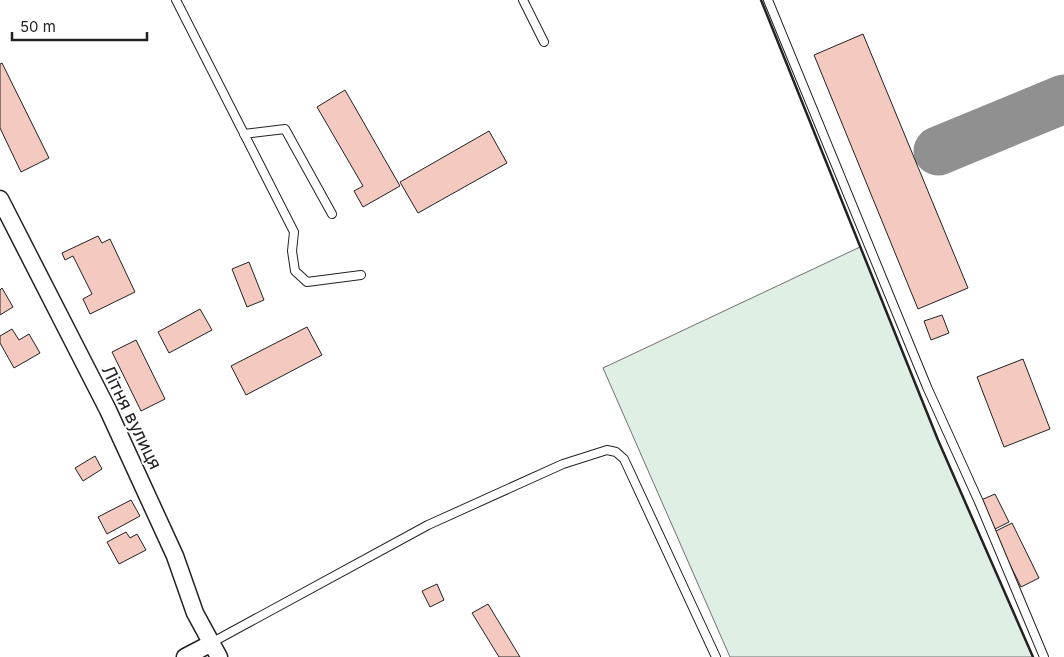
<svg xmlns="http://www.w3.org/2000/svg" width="1064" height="657" font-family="Inter,sans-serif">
  <rect width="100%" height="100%" fill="#fff"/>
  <path fill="#e0efe3" stroke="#6f6f6f" d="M 860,247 L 938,440 L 1033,657 L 730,657 L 603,368 Z"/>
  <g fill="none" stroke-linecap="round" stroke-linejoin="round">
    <path stroke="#909090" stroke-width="49" d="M 938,151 L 1064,99"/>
  </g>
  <g fill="#f3c9c0" stroke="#222">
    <path d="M 863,34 L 968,288 L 918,309 L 814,55 Z"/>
    <path d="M 2,63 L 49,158 L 21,172 L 0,128 L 0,64 Z"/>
    <path d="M 345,90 L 400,186 L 363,207 L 354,191 L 363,186 L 317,107 Z"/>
    <path d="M 489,131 L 507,163 L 418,213 L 400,182 Z"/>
    <path d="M 98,236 L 102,243 L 110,239 L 135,292 L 90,314 L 83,299 L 92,294 L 73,256 L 65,260 L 62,253 Z"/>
    <path d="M 249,262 L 264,300 L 247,307 L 232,269 Z"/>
    <path d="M 2,288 L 13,307 L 0,315 L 0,290 Z"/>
    <path d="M 200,309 L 212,330 L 169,353 L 158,332 Z"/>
    <path d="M 942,315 L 949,333 L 931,340 L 924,321 Z"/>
    <path d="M 307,327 L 322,355 L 246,395 L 231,366 Z"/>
    <path d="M 12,329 L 19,340 L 29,334 L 40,353 L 14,368 L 0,343 L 0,336 Z"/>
    <path d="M 136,340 L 165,399 L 141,411 L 112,352 Z"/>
    <path d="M 1023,359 L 1050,429 L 1004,447 L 977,377 Z"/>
    <path d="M 95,456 L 102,469 L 83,481 L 75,468 Z"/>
    <path d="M 995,494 L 1009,522 L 995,529 L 981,500 Z"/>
    <path d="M 131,500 L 140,516 L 107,534 L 98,517 Z"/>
    <path d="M 1012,523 L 1039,578 L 1021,587 L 994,532 Z"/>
    <path d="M 126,532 L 130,538 L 137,534 L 146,550 L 119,564 L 107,542 Z"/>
    <path d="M 437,584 L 444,600 L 430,607 L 422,591 Z"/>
    <path d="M 488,604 L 520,657 L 499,657 L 472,613 Z"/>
  </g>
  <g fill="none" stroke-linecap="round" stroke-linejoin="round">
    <g stroke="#222" stroke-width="10">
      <g id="service">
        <path d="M 176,0 L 294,232 L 292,251 L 295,271 L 307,282 L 361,275"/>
        <path d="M 523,0 L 544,42"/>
        <path d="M 768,0 L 927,387 L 979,502 L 1044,657"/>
        <path d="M 244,134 L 285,129 L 332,214"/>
        <path d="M 211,643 L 428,525 L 563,464 L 607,450 L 616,452 L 624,459 L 716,657"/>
      </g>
    </g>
    <g stroke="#222" stroke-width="19">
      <g id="minor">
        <path d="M 0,199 L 108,410 L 175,556 L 195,613 L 219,657"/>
        <path d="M 185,657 L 210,644"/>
      </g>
    </g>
    <use href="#service" stroke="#fff" stroke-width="8"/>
    <use href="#minor" stroke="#fff" stroke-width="16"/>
    <path stroke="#222" stroke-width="2.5" d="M 761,0 L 938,440 L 1033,657"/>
  </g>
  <g text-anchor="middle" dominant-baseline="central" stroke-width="4" stroke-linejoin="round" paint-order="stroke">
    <g font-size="18" fill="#222" stroke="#fff">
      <text transform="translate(132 417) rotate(64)">Літня вулиця</text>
    </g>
  </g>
  <path d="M12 32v8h135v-8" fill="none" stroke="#222222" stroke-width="2.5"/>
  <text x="20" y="32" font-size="15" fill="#222222" stroke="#ffffff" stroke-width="4" paint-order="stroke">50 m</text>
</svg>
